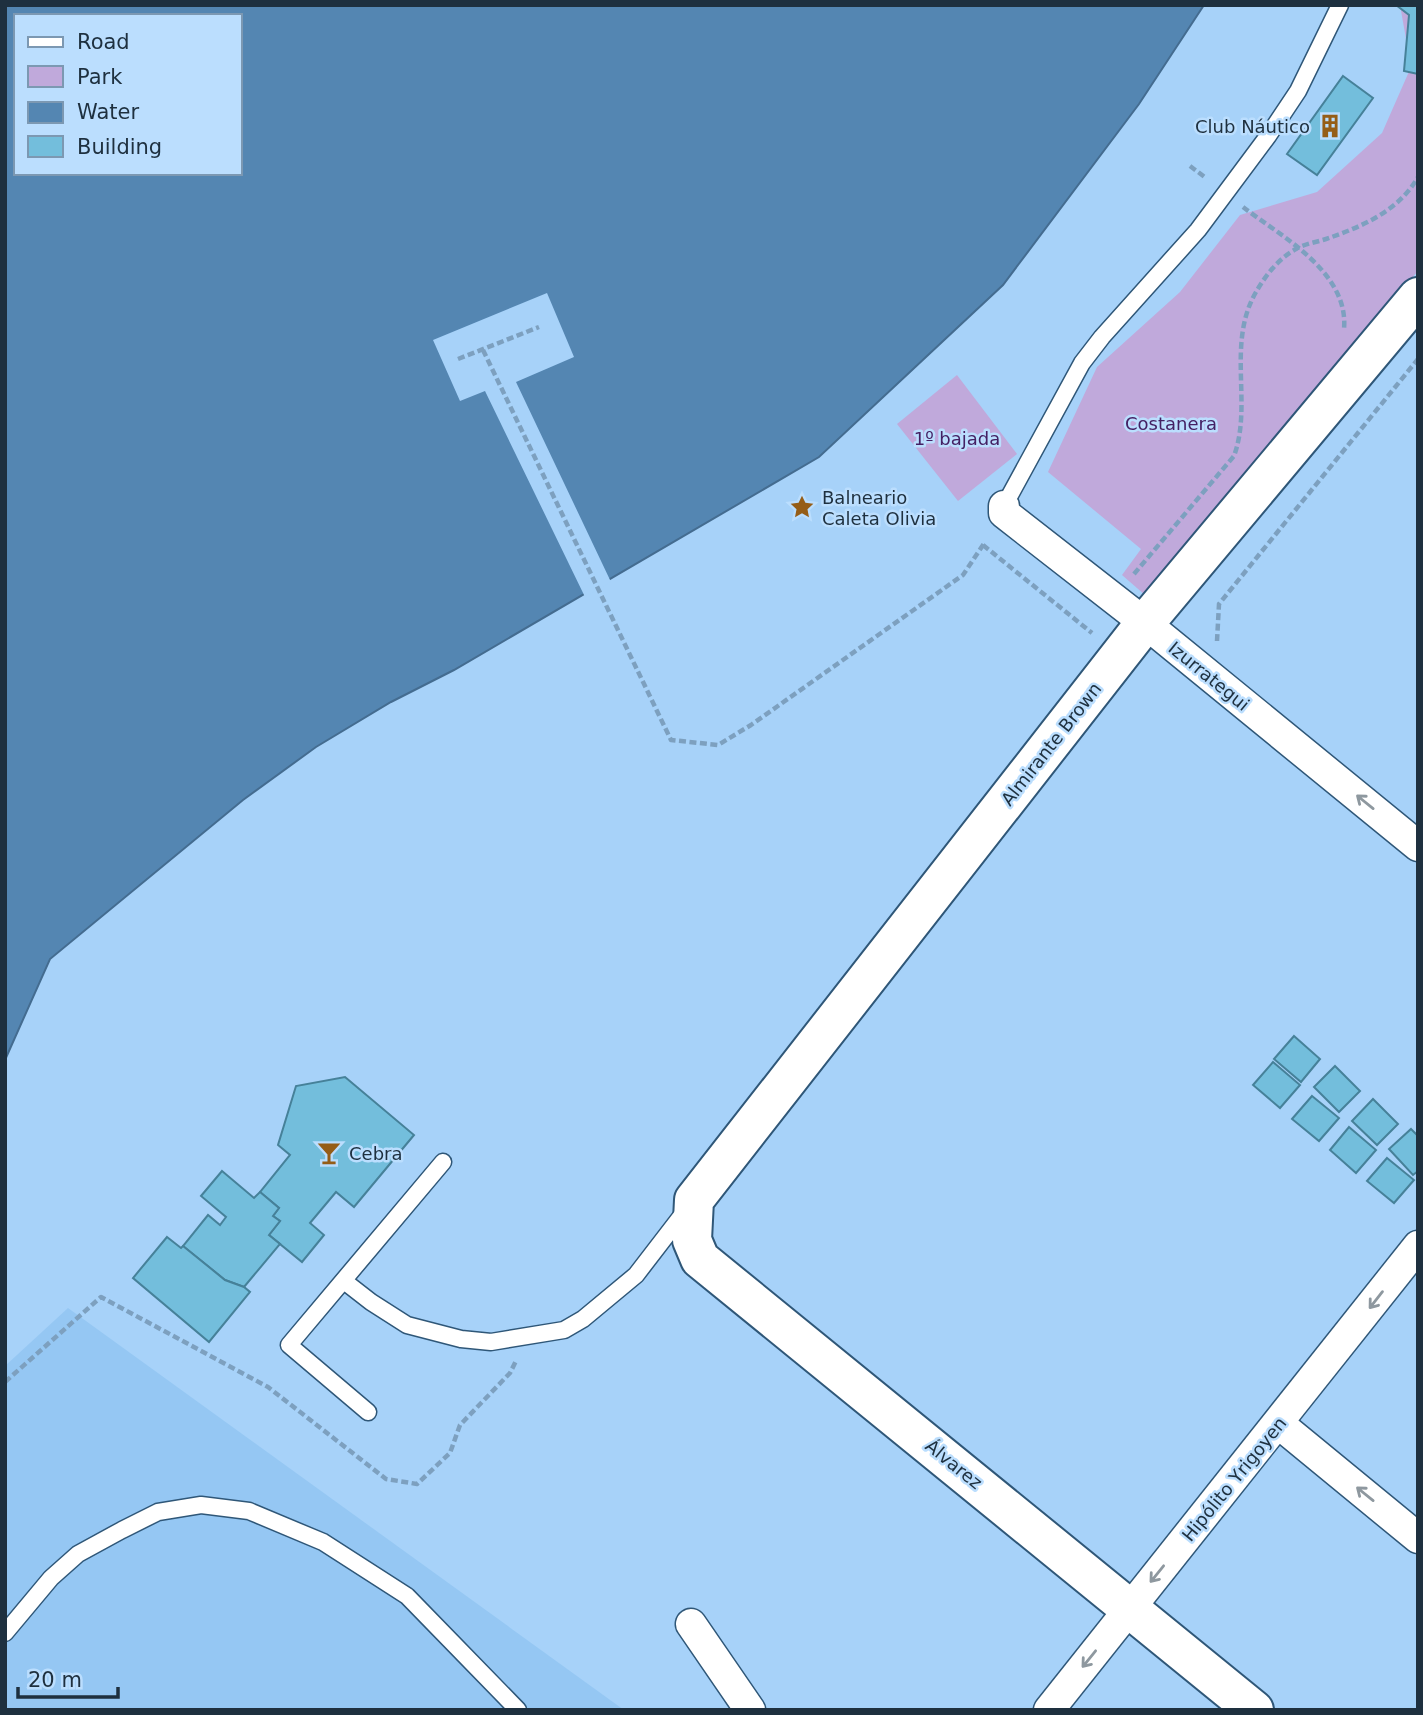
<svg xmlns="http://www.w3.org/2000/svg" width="1423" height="1715" font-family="'DejaVu Sans',sans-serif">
  <rect width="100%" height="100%" fill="#a7d2f9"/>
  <path fill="#95c7f3" d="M 68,1308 L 624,1710 L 5,1710 L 5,1366 Z"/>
  <g fill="#c0a9db">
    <path d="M 1400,5 L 1418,5 L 1418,271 L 1295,413 L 1145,595 L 1122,575 L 1141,549 L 1048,472 L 1097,367 L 1180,292 L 1240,215 L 1317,192 L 1382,133 L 1411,67 Z"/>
    <path d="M 957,375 L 1017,454 L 958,501 L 897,424 Z"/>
  </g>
  <path fill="#5486b2" stroke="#446c90" stroke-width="2" fill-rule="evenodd" d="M 5,5 L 1204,5 L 1139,104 L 1003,285 L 819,457 L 454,670 L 391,702 L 316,747 L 243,800 L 50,959 L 5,1060 ZM 16,16 L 240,16 L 240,173 L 16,173 Z"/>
  <path fill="#a7d2f9" d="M 547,293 L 574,357 L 516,382 L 611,582 L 585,597 L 485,391 L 460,401 L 433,340 Z"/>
  <g fill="#73bedc" stroke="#468199" stroke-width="2">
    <path d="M 1396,5 L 1418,5 L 1418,74 L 1404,71 L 1409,15 Z"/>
    <path d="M 1343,76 L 1373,98 L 1317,175 L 1287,154 Z"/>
    <path d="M 1294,1036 L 1320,1059 L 1301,1082 L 1274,1059 Z"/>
    <path d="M 1273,1062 L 1300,1085 L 1280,1108 L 1253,1085 Z"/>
    <path d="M 1335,1066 L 1360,1091 L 1339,1112 L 1314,1087 Z"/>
    <path d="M 345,1077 L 414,1135 L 354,1207 L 336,1192 L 310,1223 L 324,1235 L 302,1262 L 269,1235 L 280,1221 L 273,1216 L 279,1208 L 260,1192 L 290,1155 L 278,1145 L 296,1086 Z"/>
    <path d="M 1312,1096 L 1339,1118 L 1319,1141 L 1292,1119 Z"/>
    <path d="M 1373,1099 L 1398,1124 L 1377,1145 L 1352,1121 Z"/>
    <path d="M 1349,1127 L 1376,1150 L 1356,1173 L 1330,1150 Z"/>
    <path d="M 1411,1129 L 1418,1136 L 1418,1171 L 1413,1175 L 1389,1149 Z"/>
    <path d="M 1387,1158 L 1414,1180 L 1394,1203 L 1367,1181 Z"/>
    <path d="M 222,1171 L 254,1198 L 260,1192 L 279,1208 L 273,1216 L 280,1221 L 269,1235 L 280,1244 L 244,1287 L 225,1280 L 183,1246 L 208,1215 L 220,1225 L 226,1217 L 201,1196 Z"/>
    <path d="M 167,1237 L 181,1248 L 183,1246 L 225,1280 L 244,1287 L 250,1292 L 209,1342 L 133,1278 Z"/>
  </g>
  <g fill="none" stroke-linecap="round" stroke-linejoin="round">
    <g stroke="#2f5778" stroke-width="19">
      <g id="service">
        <path d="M 1004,506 L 1082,363 L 1102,337 L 1198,230 L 1268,136 L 1298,91 L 1340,5"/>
        <path d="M 344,1281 L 371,1302 L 407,1325 L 461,1339 L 491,1342 L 564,1330 L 583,1319 L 636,1275 L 686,1210"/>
        <path d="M 368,1412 L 289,1345 L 443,1162"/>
        <path d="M 5,1633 L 51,1578 L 78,1554 L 122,1530 L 158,1512 L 201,1505 L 249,1511 L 323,1542 L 407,1596 L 518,1710"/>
      </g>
    </g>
    <g stroke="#2f5778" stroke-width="33">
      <g id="minor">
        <path d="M 1004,506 L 1004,513 L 1145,623 L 1418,846"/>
        <path d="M 1278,1423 L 1418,1538"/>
        <path d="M 691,1624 L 750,1710"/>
        <path d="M 1049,1710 L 1418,1246"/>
      </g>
    </g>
    <g stroke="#2f5778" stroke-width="42">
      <path id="tertiary" d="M 1254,1710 L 700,1259 L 692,1240 L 694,1200 L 1145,623 L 1418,297"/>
    </g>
    <g stroke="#7da0bf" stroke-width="4.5" stroke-dasharray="7 3.5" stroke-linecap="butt">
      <path d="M 1190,166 L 1206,178"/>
      <path d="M 1243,207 C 1282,237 1349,272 1344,329"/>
      <path d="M 483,350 L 671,740 L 718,745 L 751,725 L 963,575 L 985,542"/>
      <path d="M 458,359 L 539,327"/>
      <path d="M 983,545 L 1092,633"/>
      <path d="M 1134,574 L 1234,456 C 1253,404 1226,344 1256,292 C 1266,275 1278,259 1296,249 C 1304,244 1317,242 1326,239 C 1361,227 1399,211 1418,177"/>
      <path d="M 1217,641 L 1219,604 L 1418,359"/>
      <path d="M 5,1382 L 101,1297 L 268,1387 L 386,1479 L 417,1484 L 450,1453 L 460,1425 L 510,1373 L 516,1361"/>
    </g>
    <use href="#service" stroke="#fff" stroke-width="16"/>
    <use href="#minor" stroke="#fff" stroke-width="30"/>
    <use href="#tertiary" stroke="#fff" stroke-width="38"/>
  </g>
  <defs><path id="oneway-shaft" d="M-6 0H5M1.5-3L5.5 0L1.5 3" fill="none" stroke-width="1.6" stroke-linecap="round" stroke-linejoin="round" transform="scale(1.75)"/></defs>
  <g stroke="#8e989f">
    <use href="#oneway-shaft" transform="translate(1365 802) rotate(-141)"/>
    <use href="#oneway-shaft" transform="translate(1376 1300) rotate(128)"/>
    <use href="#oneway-shaft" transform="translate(1365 1494) rotate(-141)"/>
    <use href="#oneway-shaft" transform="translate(1157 1574) rotate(129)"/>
    <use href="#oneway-shaft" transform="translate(1089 1659) rotate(129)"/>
  </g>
  <defs>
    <g id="building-bare" transform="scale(1.89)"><path d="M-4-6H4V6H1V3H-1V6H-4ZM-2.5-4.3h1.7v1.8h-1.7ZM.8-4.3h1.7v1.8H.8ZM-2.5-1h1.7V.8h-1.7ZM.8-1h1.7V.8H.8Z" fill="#955d17" stroke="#bbdefe" stroke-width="2.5" paint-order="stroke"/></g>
    <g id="sight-bare" transform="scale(1.89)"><path d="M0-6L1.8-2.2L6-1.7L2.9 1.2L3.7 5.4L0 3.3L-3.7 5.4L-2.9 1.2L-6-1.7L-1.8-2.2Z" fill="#955d17" stroke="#bbdefe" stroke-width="2.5" paint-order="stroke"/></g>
    <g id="bar-bare" transform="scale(1.89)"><path d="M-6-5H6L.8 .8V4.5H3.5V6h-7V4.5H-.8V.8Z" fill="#955d17" stroke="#bbdefe" stroke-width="2.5" paint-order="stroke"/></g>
  </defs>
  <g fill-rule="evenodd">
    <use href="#building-bare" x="1330" y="126"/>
    <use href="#sight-bare" x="802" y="507"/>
    <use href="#bar-bare" x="329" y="1153"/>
  </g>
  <g text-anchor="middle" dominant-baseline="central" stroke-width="5" stroke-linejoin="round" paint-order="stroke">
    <g font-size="18" fill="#1e303f" stroke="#bbdefe" text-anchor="start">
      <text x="1310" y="126" text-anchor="end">Club Náutico</text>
      <text x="822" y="497">Balneario<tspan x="822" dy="21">Caleta Olivia</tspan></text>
      <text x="349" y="1153">Cebra</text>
    </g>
    <g font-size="18" fill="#442063" stroke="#bbdefe">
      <text x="1171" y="423">Costanera</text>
      <text x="957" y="438">1º bajada</text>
    </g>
    <g font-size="18" fill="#1e303f" stroke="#bbdefe">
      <text transform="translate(1209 676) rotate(39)">Izurrategui</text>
      <text transform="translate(1051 744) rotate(-52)">Almirante Brown</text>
      <text transform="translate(954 1464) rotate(39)">Álvarez</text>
      <text transform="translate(1234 1479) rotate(-51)">Hipólito Yrigoyen</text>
    </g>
  </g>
  <rect width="1423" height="1715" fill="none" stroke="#1e303f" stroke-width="14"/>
  <rect x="14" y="14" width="228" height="161" fill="#bbdefe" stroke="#7c98b2" stroke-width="2"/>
  <rect x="28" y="37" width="35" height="10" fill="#ffffff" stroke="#7c98b2" stroke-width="2"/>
  <text x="77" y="49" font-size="21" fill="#1e303f">Road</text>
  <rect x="28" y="66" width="35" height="21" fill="#c0a9db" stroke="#7c98b2" stroke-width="2"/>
  <text x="77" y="84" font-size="21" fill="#1e303f">Park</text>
  <rect x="28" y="102" width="35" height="21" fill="#5486b2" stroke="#7c98b2" stroke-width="2"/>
  <text x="77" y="119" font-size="21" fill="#1e303f">Water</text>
  <rect x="28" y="136" width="35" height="21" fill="#73bedc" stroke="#7c98b2" stroke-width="2"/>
  <text x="77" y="154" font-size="21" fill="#1e303f">Building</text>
  <path d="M18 1687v10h100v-10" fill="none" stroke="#1e303f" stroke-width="3.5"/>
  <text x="28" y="1687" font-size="21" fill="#1e303f" stroke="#bbdefe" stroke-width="5" paint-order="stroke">20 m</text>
</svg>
